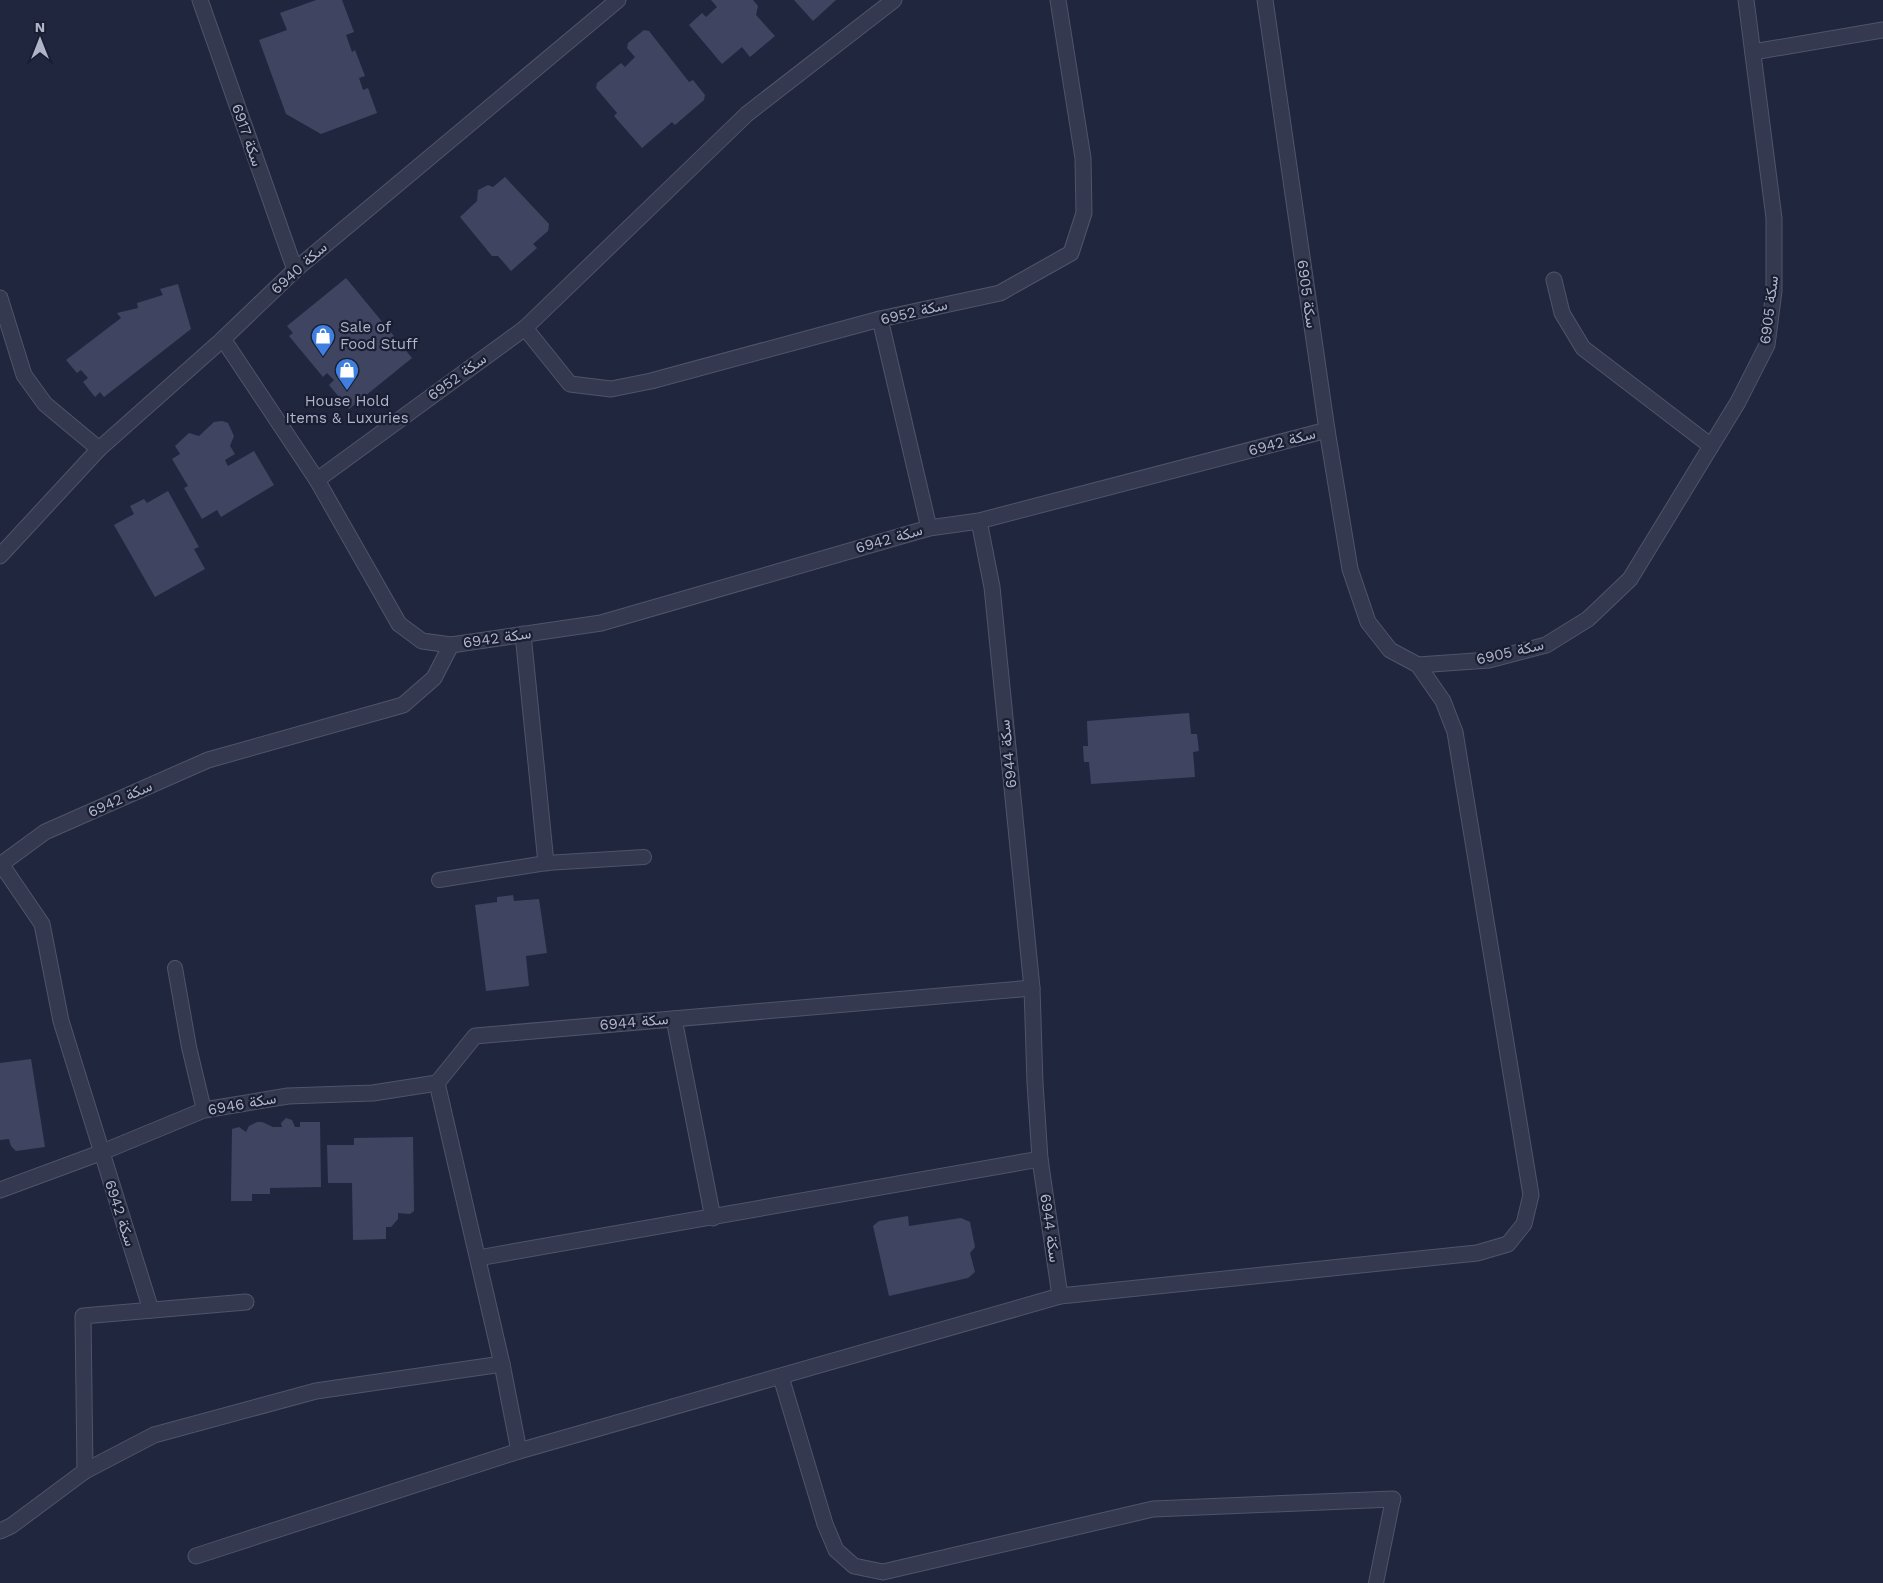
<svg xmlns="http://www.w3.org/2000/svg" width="1883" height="1583" font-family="'Work Sans',Vazirmatn,sans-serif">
  <rect width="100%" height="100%" fill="#21263f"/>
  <g fill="#3f4561">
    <path d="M 316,0 L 342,0 L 354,32 L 346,35 L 352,52 L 355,50 L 365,76 L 359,78 L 363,90 L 368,88 L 377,113 L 321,134 L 286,114 L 259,40 L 287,30 L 280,13 Z"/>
    <path d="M 711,0 L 753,0 L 758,6 L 756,15 L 775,36 L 750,57 L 742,47 L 722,64 L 689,25 L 702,13 L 706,17 L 717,7 Z"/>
    <path d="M 794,0 L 836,0 L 813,21 Z"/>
    <path d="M 644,30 L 649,31 L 689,82 L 693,80 L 705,95 L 704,100 L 675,125 L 672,122 L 642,148 L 614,116 L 617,113 L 596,88 L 597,83 L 621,63 L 625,67 L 635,57 L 627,48 L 628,43 Z"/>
    <path d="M 505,177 L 549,224 L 548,231 L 533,244 L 537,248 L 511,271 L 498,256 L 492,256 L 460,217 L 477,201 L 478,190 L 488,185 L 493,187 Z"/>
    <path d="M 346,278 L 412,358 L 349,409 L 329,385 L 334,380 L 327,373 L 323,377 L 289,336 L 293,333 L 287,326 Z"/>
    <path d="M 178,284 L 191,329 L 104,397 L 100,392 L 95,397 L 83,382 L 88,378 L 81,370 L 77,373 L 66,360 L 121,318 L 117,313 L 138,308 L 137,303 L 163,295 L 160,289 Z"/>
    <path d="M 222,421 L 228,423 L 234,436 L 230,446 L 235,454 L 225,460 L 228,466 L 254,451 L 274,485 L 221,517 L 217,510 L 202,519 L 184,488 L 188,486 L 172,459 L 180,454 L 175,446 L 189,433 L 199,436 L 214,422 Z"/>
    <path d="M 168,491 L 199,547 L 194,549 L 205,569 L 155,597 L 114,525 L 134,514 L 130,506 L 144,499 L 147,503 Z"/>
    <path d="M 1189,713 L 1191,734 L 1197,734 L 1199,751 L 1193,752 L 1195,777 L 1091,784 L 1089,762 L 1084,762 L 1083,746 L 1088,746 L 1087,721 Z"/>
    <path d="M 513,895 L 514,901 L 539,899 L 547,953 L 526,956 L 529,986 L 486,991 L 475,905 L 497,902 L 497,897 Z"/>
    <path d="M 31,1059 L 45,1147 L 16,1151 L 11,1146 L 9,1139 L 0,1140 L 0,1063 Z"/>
    <path d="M 286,1118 L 292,1120 L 295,1127 L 300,1127 L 300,1122 L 320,1122 L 321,1187 L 270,1188 L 270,1194 L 252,1194 L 252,1201 L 231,1201 L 232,1129 L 239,1127 L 246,1132 L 249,1126 L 257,1122 L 262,1122 L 273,1127 L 282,1127 L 281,1123 Z"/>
    <path d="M 413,1137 L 414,1211 L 410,1214 L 398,1213 L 398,1219 L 391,1227 L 386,1227 L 386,1239 L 353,1240 L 352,1183 L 328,1183 L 327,1145 L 354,1145 L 354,1138 Z"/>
    <path d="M 908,1216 L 909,1226 L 961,1218 L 970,1222 L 975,1247 L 970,1253 L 975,1272 L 968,1278 L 889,1296 L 873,1226 L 879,1221 Z"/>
  </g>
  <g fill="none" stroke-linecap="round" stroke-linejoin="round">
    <g stroke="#505469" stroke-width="16">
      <g id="service">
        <path d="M 439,880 L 546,863 L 644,857"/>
        <path d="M 175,968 L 189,1047 L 204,1110"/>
        <path d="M 1376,1583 L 1393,1499"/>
      </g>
    </g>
    <g stroke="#505469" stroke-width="17">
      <g id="minor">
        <path d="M 200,0 L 295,270"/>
        <path d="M 1265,0 L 1327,430 L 1350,569 L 1368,622 L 1390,650 L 1418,665 L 1489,660 L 1546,645 L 1588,619 L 1630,579 L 1738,402 L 1767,345 L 1774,291 L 1774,218 L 1746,0"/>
        <path d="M 1753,52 L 1883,30"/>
        <path d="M 1554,280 L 1562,313 L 1583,348 L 1711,446"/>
        <path d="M 0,298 L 24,375 L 45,404 L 99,449"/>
        <path d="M 880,319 L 929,528"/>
        <path d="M 525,328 L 570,384 L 611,389 L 651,381 L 880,319 L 1000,293 L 1071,253 L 1084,213 L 1083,158 L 1058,0"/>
        <path d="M 223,339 L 317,480 L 399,624 L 422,641 L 451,645 L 601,623 L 929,528 L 979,521 L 1327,430"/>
        <path d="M 317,480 L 525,328 L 747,114 L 894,0"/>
        <path d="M 979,521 L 992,587 L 1032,988 L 1035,1083 L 1040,1159 L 1060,1296"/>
        <path d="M 0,556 L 99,449 L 223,339 L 295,270 L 618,0"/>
        <path d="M 523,634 L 546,863"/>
        <path d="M 1,864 L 42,924 L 61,1021 L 151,1310"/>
        <path d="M 0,865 L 45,832 L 208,760 L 403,705 L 434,678 L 451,645"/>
        <path d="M 674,1019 L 713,1218"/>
        <path d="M 437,1083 L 475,1036 L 1032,988"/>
        <path d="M 437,1083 L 502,1364 L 519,1451"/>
        <path d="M 0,1190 L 100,1153 L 204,1110 L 288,1096 L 373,1093 L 437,1083"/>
        <path d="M 478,1258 L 1040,1159"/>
        <path d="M 781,1377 L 825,1524 L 836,1550 L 854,1566 L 883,1572 L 1153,1509 L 1393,1499"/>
        <path d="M 85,1471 L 83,1316 L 246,1302"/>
        <path d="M 0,1531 L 11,1526 L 85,1471 L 154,1435 L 316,1391 L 502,1364"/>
        <path d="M 196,1556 L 519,1451 L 1060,1296 L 1477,1253 L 1508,1244 L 1524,1224 L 1531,1195 L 1455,732 L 1443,701 L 1418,665"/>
      </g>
    </g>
    <use href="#service" stroke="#35394f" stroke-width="14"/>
    <use href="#minor" stroke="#35394f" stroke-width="15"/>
  </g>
  <defs>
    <g id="shop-pin" transform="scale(1.25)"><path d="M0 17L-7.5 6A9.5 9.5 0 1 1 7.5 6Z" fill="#3f7fe0" stroke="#1a1e33"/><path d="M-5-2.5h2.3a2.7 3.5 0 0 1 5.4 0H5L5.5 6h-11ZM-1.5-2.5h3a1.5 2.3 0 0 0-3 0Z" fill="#fff"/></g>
  </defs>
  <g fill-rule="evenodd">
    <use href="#shop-pin" x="323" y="336"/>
    <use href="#shop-pin" x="347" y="370"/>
  </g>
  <g text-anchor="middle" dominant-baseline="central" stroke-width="4.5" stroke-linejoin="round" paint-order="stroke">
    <g font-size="15" fill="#b0b4ca" stroke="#1a1e33">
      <text transform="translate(247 135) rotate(71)">سكة 6917</text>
      <text transform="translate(299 268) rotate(-42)">سكة 6940</text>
      <text transform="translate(1307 294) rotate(82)">سكة 6905</text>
      <text transform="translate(1769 310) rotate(-83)">سكة 6905</text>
      <text transform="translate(914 312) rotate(-13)">سكة 6952</text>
      <text transform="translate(457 377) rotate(-36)">سكة 6952</text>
      <text transform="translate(1282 442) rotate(-15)">سكة 6942</text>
      <text transform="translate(889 539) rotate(-16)">سكة 6942</text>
      <text transform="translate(497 638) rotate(-8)">سكة 6942</text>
      <text transform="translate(1510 652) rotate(-13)">سكة 6905</text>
      <text transform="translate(1008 754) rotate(-96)">سكة 6944</text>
      <text transform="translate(120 799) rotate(-24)">سكة 6942</text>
      <text transform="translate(634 1022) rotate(-5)">سكة 6944</text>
      <text transform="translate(242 1104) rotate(-10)">سكة 6946</text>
      <text transform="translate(120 1213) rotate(72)">سكة 6942</text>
      <text transform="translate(1050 1228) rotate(82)">سكة 6944</text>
    </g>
    <g font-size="15" fill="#b0b4ca" stroke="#1a1e33" text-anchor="start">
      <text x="340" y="327">Sale of<tspan x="340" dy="17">Food Stuff</tspan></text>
      <text x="347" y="401" text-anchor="middle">House Hold<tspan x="347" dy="17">Items &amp; Luxuries</tspan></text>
    </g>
  </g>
  <g transform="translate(40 40)" stroke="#1a1e33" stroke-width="4" paint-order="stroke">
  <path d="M0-4L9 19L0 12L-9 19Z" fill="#b0b4ca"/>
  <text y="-8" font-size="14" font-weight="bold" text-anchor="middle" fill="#b0b4ca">N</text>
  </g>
</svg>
